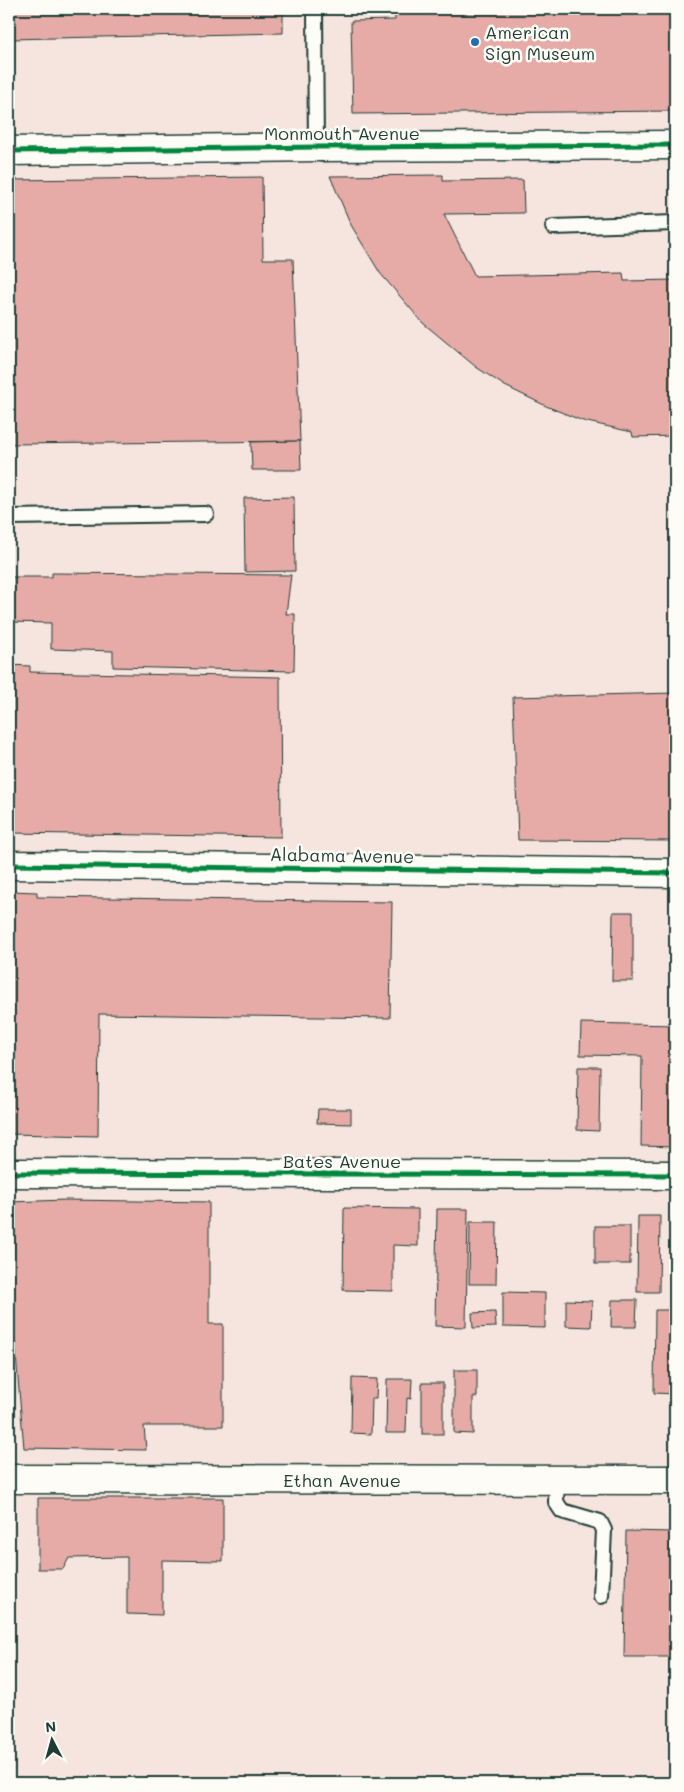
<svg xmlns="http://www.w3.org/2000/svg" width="684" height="1792" font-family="Mali,sans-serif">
  <rect width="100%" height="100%" fill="#fdfcf7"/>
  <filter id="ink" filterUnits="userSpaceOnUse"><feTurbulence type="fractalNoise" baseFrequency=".02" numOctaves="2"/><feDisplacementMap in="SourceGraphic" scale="10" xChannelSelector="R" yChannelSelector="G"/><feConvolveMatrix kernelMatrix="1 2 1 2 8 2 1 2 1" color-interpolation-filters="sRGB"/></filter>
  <g filter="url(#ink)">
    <rect fill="#f6e4df" x="9" y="9" width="666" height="1774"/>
    <g fill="#e6aba6" stroke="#1f3d34">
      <path d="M 9,9 L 283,9 L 283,33 L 9,39 Z"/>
      <path d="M 395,9 L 675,9 L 675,111 L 353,114 L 351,21 L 395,20 Z"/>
      <path d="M 443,175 L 443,181 L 523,180 L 524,213 L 444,214 L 475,276 L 623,273 L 624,281 L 675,280 L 675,436 L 633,437 L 632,432 L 583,421 L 546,406 L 505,386 L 476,367 L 423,323 L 380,273 L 351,225 L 330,176 Z"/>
      <path d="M 262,177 L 263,259 L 293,259 L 300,441 L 9,444 L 9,180 Z"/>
      <path d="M 300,441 L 301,470 L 252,470 L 251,442 Z"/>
      <path d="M 294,497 L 295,571 L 245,572 L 244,498 Z"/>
      <path d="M 52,573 L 291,575 L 286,614 L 295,614 L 294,671 L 113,667 L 113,651 L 51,649 L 51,623 L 9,622 L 9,577 L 52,577 Z"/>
      <path d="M 9,665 L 30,666 L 30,672 L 280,677 L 281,837 L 9,833 Z"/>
      <path d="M 675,693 L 675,841 L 518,840 L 513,697 Z"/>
      <path d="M 9,891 L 37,892 L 37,897 L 392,902 L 390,1018 L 99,1014 L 98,1136 L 9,1134 Z"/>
      <path d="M 613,912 L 633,912 L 633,981 L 612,981 Z"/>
      <path d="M 581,1023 L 675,1025 L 675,1147 L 641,1146 L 642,1056 L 580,1055 Z"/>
      <path d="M 578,1067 L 600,1067 L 599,1131 L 577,1130 Z"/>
      <path d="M 318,1109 L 351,1109 L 351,1124 L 317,1123 Z"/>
      <path d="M 66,1200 L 209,1202 L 209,1324 L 223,1324 L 223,1426 L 144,1426 L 146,1450 L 24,1448 L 9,1274 L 9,1202 Z"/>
      <path d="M 344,1208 L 418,1209 L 418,1246 L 393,1245 L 393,1291 L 343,1290 Z"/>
      <path d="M 437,1209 L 468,1209 L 466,1327 L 435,1326 Z"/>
      <path d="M 638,1216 L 660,1216 L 659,1292 L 637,1292 Z"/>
      <path d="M 470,1222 L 497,1222 L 496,1284 L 469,1284 Z"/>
      <rect x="595" y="1226" width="35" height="38"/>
      <path d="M 503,1292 L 545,1293 L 545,1328 L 503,1327 Z"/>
      <path d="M 672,1298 L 675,1298 L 675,1394 L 654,1393 L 655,1310 L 672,1310 Z"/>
      <path d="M 566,1300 L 592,1301 L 591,1327 L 566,1326 Z"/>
      <path d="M 612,1300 L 637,1300 L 636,1327 L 611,1327 Z"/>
      <path d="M 495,1312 L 496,1327 L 473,1328 L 472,1313 Z"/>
      <path d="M 454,1370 L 477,1370 L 477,1397 L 473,1397 L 473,1434 L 454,1433 Z"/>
      <path d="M 352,1378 L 377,1379 L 376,1398 L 372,1398 L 371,1434 L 351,1433 Z"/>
      <path d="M 387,1379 L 412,1379 L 411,1399 L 407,1398 L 406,1433 L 386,1433 Z"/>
      <rect x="422" y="1383" width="21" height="51"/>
      <path d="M 38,1498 L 223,1498 L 223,1561 L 162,1560 L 162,1615 L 127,1614 L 127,1557 L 69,1558 L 63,1569 L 38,1569 Z"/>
      <path d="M 626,1531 L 675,1532 L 674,1657 L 624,1657 Z"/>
    </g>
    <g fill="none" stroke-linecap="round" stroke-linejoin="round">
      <g stroke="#1f3d34" stroke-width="18">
        <g id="service">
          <path d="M 315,9 L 316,147"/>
          <path d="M 553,227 L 675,223"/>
          <path d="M 9,517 L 206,514"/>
          <path d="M 557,1480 L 556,1502 L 562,1511 L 600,1522 L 604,1530 L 601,1596"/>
        </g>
      </g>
      <g stroke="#1f3d34" stroke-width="31">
        <g id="minor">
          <path d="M 9,865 L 675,873"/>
          <path d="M 9,1173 L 675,1175"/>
          <path d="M 9,1479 L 675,1480"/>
        </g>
      </g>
      <g stroke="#1f3d34" stroke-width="31">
        <path id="tertiary" d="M 9,151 L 316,147 L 675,145"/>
      </g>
      <use href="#service" stroke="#fdfcf7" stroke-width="14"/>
      <use href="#minor" stroke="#fdfcf7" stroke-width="28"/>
      <use href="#tertiary" stroke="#fdfcf7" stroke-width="28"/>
      <g stroke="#fdfcf7" stroke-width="8">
        <g id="cycleway">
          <path d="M 9,151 L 316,147 L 675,145"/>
          <path d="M 9,865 L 675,873"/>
          <path d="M 9,1173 L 675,1175"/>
        </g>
      </g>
      <use href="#cycleway" stroke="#00873e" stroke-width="5"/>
    </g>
  </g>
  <circle fill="#1f6fb2" stroke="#fdfcf7" stroke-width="2" cx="475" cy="42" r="5"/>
  <g text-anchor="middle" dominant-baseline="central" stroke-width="5" stroke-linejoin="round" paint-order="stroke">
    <g font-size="18" fill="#1f3d34" stroke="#fdfcf7" text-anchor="start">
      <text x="485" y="32">American<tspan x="485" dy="21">Sign Museum</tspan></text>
    </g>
    <g font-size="18" fill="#1f3d34" stroke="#fdfcf7">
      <text x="342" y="133">Monmouth Avenue</text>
      <text transform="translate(342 855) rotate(1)">Alabama Avenue</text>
      <text x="342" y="1161">Bates Avenue</text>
      <text x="342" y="1480">Ethan Avenue</text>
    </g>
  </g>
  <rect width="684" height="1792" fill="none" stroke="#fdfcf7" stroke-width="30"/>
  <rect x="15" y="15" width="654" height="1762" fill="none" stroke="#1f3d34" stroke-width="2" filter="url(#ink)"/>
  <g transform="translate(52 1740) rotate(354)" stroke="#fdfcf7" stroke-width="4" paint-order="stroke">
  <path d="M0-4L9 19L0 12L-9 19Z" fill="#1f3d34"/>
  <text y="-8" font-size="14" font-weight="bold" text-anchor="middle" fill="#1f3d34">N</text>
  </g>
</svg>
